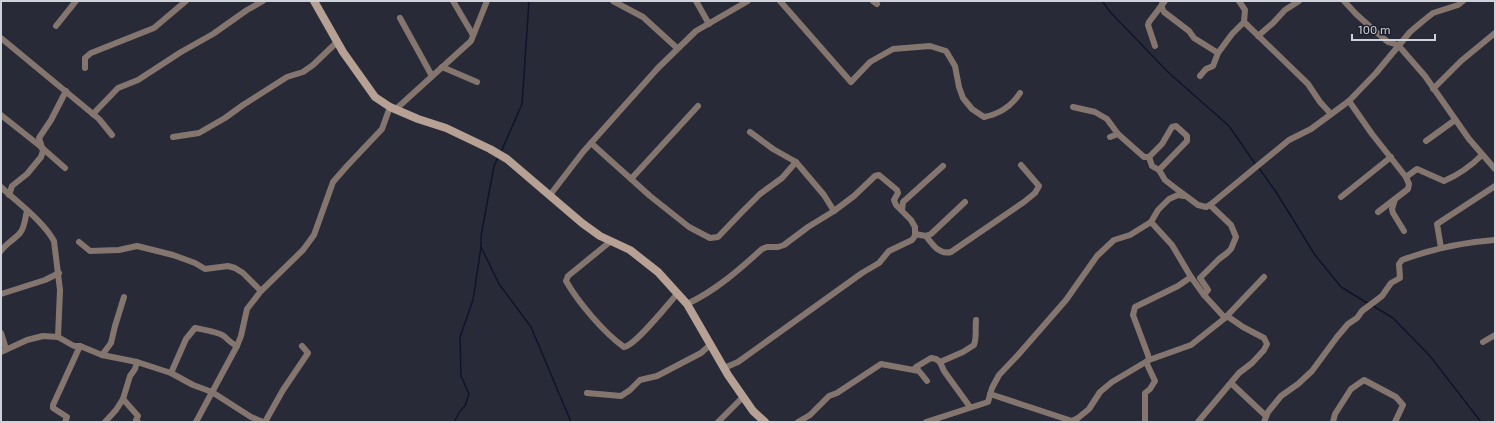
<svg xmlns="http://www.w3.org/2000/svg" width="1496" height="423" font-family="'Exo 2',sans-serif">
  <rect width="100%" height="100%" fill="#282b37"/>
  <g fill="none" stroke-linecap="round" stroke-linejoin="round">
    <g stroke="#10142b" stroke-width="1.5">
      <path d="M 1102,1 L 1111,13 L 1169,73 L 1229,126 L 1256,165"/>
      <path d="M 501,152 L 522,104 L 529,1"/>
      <path d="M 498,157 L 494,166 L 481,236 L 481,247 L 499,284 L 531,327 L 571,422"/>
      <path d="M 1259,168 L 1276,192 L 1315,255 L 1341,287 L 1369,304"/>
      <path d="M 1373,306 L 1393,318 L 1430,356 L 1481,422"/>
      <path d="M 454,422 L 460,411 L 465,406 L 469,394 L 461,376 L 460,337 L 473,300 L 481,247"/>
    </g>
    <g stroke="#84766e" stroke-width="6">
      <path d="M 453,1 L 473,35"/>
      <path d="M 613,1 L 643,17 L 677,48"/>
      <path d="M 696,1 L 709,24"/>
      <path d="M 780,1 L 851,82 L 870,62 L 893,49 L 930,46 L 946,51 L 955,66 L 959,87 L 963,98 L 972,109 L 984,117 C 1000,114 1011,107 1020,93"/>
      <path d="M 873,1 L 877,4"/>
      <path d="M 1344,1 L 1356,14 L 1375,31 L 1388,42 L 1398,45 L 1425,76 L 1469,139 L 1495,169"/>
      <path d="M 1162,4 L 1162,8 L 1164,12 L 1189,31 L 1194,38 L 1218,53"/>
      <path d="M 400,18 L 432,76"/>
      <path d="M 1244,22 L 1308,84 L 1320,102 L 1331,114"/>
      <path d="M 56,26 L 76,1"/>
      <path d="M 1258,36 L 1273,23 L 1285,10 L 1299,1"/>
      <path d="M 1,38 L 99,119 L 112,135"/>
      <path d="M 1155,46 L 1148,25 L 1149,22 L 1165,1"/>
      <path d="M 442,67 L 477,82"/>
      <path d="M 85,68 L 85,58 L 91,53 L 154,28 L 186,1"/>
      <path d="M 1200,76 L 1206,69 L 1213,66 L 1218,53 L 1232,34 L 1244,22 L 1245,10 L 1239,1"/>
      <path d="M 1433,89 L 1461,61 L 1495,33"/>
      <path d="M 1349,101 L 1372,134 L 1406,177 L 1409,184 L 1408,189 L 1378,212"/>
      <path d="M 1073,107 L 1095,112 L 1107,119 L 1118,134"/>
      <path d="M 396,109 L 471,41 L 487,1"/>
      <path d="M 93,114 L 118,88 L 138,80 L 181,52 L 213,34 L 247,10 L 263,1"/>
      <path d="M 1,115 L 40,146 L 65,168"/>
      <path d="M 750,132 L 773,149 L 796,162 L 824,195 L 834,211"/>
      <path d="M 173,137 L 199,133 L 225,118 L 243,105 L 287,77 L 303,72 L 313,65 L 337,42"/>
      <path d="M 1110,137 L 1118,134 L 1144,157 L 1149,157"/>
      <path d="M 1426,141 L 1455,120"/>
      <path d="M 591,143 L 650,196 L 689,227 L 710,238 L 718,237 L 742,212 L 760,194 L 782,178 L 796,162"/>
      <path d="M 1149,157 L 1152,166 L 1159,170 L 1165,180 L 1174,187 L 1198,205 L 1206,207 L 1210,205 L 1289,140 L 1311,129 L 1349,101 L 1376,73 L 1410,32 L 1423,21 L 1433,13 L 1458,5 L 1463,1"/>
      <path d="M 1149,157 L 1162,144 L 1172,127 L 1176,126 L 1187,136 L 1187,141 L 1159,170"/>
      <path d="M 1406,177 L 1417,169 L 1444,181 C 1458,175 1471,166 1482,155"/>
      <path d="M 631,179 L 698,106"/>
      <path d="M 1,187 C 18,203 43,221 54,241 L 60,290 L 58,337"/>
      <path d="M 9,195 L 12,186 L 27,174 L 41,157 L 43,151 L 39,138 L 51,120 L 66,91"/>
      <path d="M 550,195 L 583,152 L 658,68 L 696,31 L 748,1"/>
      <path d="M 1341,197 L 1391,157"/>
      <path d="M 1395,199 L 1392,209 L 1393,213 L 1404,231"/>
      <path d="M 902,210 L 903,202 L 943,166"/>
      <path d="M 915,234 L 926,236 L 931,234 L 965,202"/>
      <path d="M 926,236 C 932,244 939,255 951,252 L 1024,202 L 1035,193 L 1039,186 L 1021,165"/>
      <path d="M 611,241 L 568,276 L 566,281 C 578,302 604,333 624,347 C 635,346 668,304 678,293"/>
      <path d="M 79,242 L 90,251 L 119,250 L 137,246 L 173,255 L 195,263 L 205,269 L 228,266 L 235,268 L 243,273 L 261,291"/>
      <path d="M 1441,248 L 1437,224 L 1495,186"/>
      <path d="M 1,251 C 6,243 14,240 20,233 C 25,227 25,218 27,211"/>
      <path d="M 1,294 L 45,280 L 59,273"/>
      <path d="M 1204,295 L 1208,290 L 1200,278 L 1219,259 L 1227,253 L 1231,249 L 1236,237 L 1231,225 L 1210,205"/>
      <path d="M 687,304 C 715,291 739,270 762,249 L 767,247 L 778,247 L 784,245 L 808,227 L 834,211 L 854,196 L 875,176 L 879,175 L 897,190 L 898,193 L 894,200 L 896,205 L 911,220 L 915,227 L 915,236 L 912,240 L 889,251 L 879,263 L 862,273 L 738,362 L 724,368"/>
      <path d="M 1225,318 L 1264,277"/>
      <path d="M 1,333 L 6,349"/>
      <path d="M 1483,342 L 1495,335"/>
      <path d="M 1,352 L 27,340 L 43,336 L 58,337 L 74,346 L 80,346 L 102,355 L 137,362 L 171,373 L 193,385 L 212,392 L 251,417 L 263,422"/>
      <path d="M 102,355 L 111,343 L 115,326 L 124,297"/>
      <path d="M 1149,360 L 1191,345 L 1225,318 L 1204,295 L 1191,277 L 1172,245 L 1151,222"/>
      <path d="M 940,362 L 963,352 L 974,345 C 977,337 975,329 976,320"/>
      <path d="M 914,370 L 916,367 L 931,358 L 936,359 L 940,362 L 944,371 L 970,407"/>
      <path d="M 171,373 L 186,339 L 195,328 C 204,330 216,331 224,336 C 228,340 232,344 237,346"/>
      <path d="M 1232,384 L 1266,416"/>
      <path d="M 587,393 L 621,396 L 630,390 L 640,380 L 657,376 L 701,353 L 710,345"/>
      <path d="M 990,394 L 1072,421"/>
      <path d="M 123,399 L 138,416 L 136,420 L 138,422"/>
      <path d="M 65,422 L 67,417 L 53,408 L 53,405 L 80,346"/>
      <path d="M 105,422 L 116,410 L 123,399 L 130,376 L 135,369 L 137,362"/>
      <path d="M 196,422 L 237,346 L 241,336 L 247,309 L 261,291 L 303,250 L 314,235 L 333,182 L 347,166 L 382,129 L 390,107"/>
      <path d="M 265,422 L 283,390 L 308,353 L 302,346"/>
      <path d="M 718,422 L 743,397"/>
      <path d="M 798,422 L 810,415 L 829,396 L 837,393 L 881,364 L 919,371 L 927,381"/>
      <path d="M 926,422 L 988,402 L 992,388 L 999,375 L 1018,355 L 1066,300 L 1097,256 L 1114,240 L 1130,235 L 1151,222 L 1158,210 L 1169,199 L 1178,195 L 1184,196"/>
      <path d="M 1070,422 L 1078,418 L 1089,409 L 1100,392 L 1112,382 L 1149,360 L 1148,355 L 1133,315 L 1135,307 L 1178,286 L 1191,277"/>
      <path d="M 1145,422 L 1145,393 L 1150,389 L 1155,381 L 1146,362"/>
      <path d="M 1198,422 L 1239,373 L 1252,363 L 1264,350 L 1267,344 L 1264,338 L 1243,327 L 1227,316"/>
      <path d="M 1264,422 L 1268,412 L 1281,396 L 1298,384 L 1312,371 L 1337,337 L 1348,324 L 1357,318 L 1362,311 L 1382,296 L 1391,283 L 1400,278 L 1399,264 L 1402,260 C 1432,249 1463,242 1495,240"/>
      <path d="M 1333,422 L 1335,414 L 1351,389 L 1364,380 L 1396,397 L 1403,405 L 1395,422"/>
    </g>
    <path stroke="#b6a194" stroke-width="8" d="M 314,1 L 343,52 L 375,97 L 390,107 L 418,119 L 446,128 L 490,149 L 507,159 L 582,223 L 600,236 L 630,250 L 658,272 L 687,304 L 728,375 L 753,411 L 765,422"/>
  </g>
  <rect width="1496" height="423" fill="none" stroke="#d0d2da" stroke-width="4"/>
  <path d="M1352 34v6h83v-6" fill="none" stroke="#d0d2da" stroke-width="2"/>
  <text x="1358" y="34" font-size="12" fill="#d0d2da" stroke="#1e212d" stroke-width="3" paint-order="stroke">100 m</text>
</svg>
